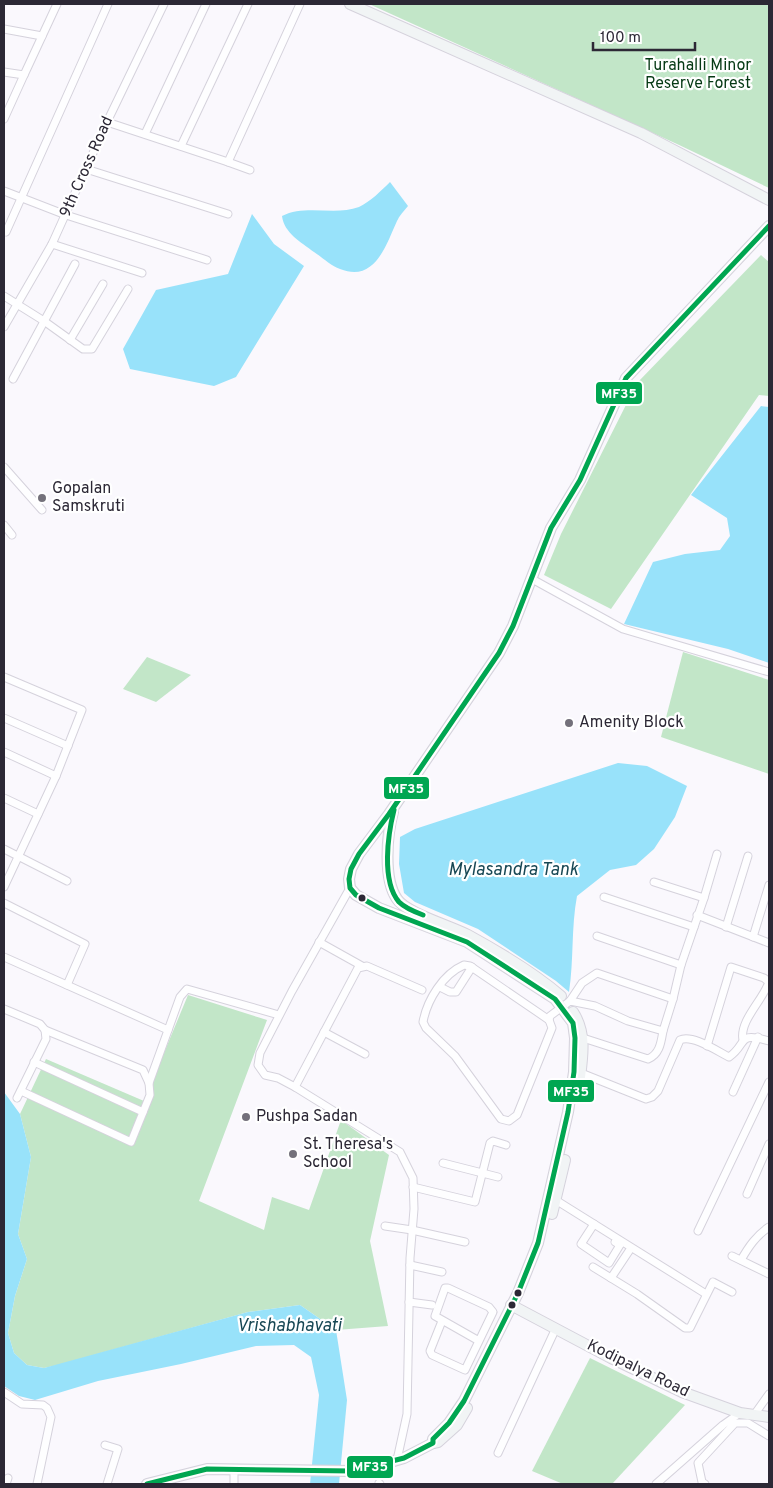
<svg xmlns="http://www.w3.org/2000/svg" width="773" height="1488" font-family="Overpass,sans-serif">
  <rect width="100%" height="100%" fill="#faf8fd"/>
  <g fill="#c2e6c8">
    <path d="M 369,4 L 769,4 L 769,188 L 677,144 Z"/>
    <path d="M 761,255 L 769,262 L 769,396 L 759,395 L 611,609 L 544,575 L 561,534 L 637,383 Z"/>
    <path d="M 683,652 L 769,680 L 769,774 L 661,737 Z"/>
    <path d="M 147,657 L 191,675 L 156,702 L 123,689 Z"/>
    <path d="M 188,995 L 267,1020 L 199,1201 L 264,1230 L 272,1197 L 309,1210 L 341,1120 L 389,1155 L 370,1241 L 388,1326 L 336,1330 L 300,1305 L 248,1312 L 58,1365 L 44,1368 L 27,1365 L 14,1353 L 8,1333 L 15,1296 L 27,1259 L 18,1234 L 31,1157 L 20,1114 L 46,1059 L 144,1101 Z"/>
    <path d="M 590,1358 L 685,1405 L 612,1484 L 563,1484 L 532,1471 Z"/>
  </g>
  <g fill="#98e2fa">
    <path d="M 390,182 L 408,206 C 404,211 399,216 397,221 C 386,245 375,283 340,269 C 331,266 322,257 314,252 C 301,242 284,233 282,216 C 305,204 335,216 359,207 C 370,202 382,190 390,182 Z"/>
    <path d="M 252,214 L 274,244 L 304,266 L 236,377 L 214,386 L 130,369 L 123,349 L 156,290 L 228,274 Z"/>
    <path d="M 761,406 L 769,407 L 769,663 L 728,649 L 624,624 L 653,562 L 685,554 L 720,550 L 730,536 L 727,518 L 691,495 Z"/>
    <path d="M 618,763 L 647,766 L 687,786 L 675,817 L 654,849 L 636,865 L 610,870 L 577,896 C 571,928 574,960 569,992 L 556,981 L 478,929 L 415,902 L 404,893 L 399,864 L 400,837 L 415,829 Z"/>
    <path d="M 4,1092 L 20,1114 L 31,1157 L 18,1234 L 27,1259 L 15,1296 L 8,1333 L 14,1353 L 27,1365 L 44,1368 L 248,1312 L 300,1305 L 336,1330 L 347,1400 L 339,1484 L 310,1484 L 319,1395 L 311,1357 L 294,1345 L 256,1346 L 181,1364 L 98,1381 L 35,1400 L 19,1396 L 4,1386 Z"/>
  </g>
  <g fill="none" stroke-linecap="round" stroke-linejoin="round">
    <g stroke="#d5d2dc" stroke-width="9">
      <g id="street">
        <path d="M 4,29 L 42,36"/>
        <path d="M 4,72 L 24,75 L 57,4"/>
        <path d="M 4,119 L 24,75"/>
        <path d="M 107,122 L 228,162 L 300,4"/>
        <path d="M 145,134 L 206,4"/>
        <path d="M 181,146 L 248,4"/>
        <path d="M 228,162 L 250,170"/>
        <path d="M 86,169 L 228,214"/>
        <path d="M 4,191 L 66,215 L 207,260"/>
        <path d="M 4,231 L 6,232 L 108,4"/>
        <path d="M 52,244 L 142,273"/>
        <path d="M 4,296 L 44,321 L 83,349 L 92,349 L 128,289"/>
        <path d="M 4,327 L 52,244 L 107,122 L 164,4"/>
        <path d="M 70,340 L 103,284"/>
        <path d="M 13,379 L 75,264"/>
        <path d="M 4,467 L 42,510"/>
        <path d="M 4,525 L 12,535"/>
        <path d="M 532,579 L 623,629 L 769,672"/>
        <path d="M 4,677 L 82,710 L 56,776 L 4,887"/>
        <path d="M 4,718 L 68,746"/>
        <path d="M 4,752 L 56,776"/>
        <path d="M 4,798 L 38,814"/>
        <path d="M 4,849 L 67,881"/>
        <path d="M 654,882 L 704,898"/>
        <path d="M 350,888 L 292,991 L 260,1053 L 258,1065 L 265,1075 L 278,1078 L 295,1087 L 400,1152 L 413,1178 L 414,1209 L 410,1258 L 407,1414 L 397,1460"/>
        <path d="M 604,897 L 694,927"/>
        <path d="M 4,903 L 85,944 L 67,985"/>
        <path d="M 697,915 L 769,943"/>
        <path d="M 726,927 L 748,856"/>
        <path d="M 597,936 L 681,965"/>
        <path d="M 753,937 L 769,885"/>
        <path d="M 319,942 L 362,966"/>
        <path d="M 4,957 L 168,1030"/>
        <path d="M 464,965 L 470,966 L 549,1020 L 552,1028 L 517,1115 L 509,1121 L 501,1119 L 455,1056 L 426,1028 L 423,1022 C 427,1000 443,974 464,965 Z"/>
        <path d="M 440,987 L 450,992 L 456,992 L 472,967"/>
        <path d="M 570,1001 L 582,983 L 597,973 L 673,999"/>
        <path d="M 4,1009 L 40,1024 L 45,1030 L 46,1039 L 17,1098"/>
        <path d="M 549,1020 L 550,1016 L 570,1001 L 595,1006 L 628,1021 L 663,1031 L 673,999 L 681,965 L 704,898 L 717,854"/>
        <path d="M 324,1032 L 365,1054"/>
        <path d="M 583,1038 L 648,1059 C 660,1054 661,1042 663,1031"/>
        <path d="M 707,1046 L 731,967 L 764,978 L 769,982 C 763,1000 739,1021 743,1040"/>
        <path d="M 34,1062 L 143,1112"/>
        <path d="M 581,1073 L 646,1099 L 652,1097 L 658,1091 L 680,1040 C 692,1034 717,1051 729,1057 C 748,1044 736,1031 769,1041"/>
        <path d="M 149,1083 L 180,997 L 187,989 L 279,1015"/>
        <path d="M 295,1087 L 358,968 L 367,966 L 422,990"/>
        <path d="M 21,1091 L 131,1142 L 150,1095 L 149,1083 L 143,1070 L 45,1030"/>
        <path d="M 733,1092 L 758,1037"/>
        <path d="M 443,1163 L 498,1177"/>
        <path d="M 413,1187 L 475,1202 L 490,1143 L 493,1141 L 506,1145"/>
        <path d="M 747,1194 L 769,1144"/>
        <path d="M 554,1199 L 706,1294"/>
        <path d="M 594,1224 L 581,1244 L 609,1263 L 620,1245 L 615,1242"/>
        <path d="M 385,1226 L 412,1230 L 465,1242"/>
        <path d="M 698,1231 L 769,1082"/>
        <path d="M 732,1256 L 769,1274"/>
        <path d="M 741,1260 C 749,1246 756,1236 769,1227"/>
        <path d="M 410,1265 L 442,1272"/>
        <path d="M 593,1267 L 637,1294 L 685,1328 L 690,1328 L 713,1282 L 732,1292"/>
        <path d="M 611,1278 L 631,1248"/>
        <path d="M 409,1302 L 432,1305"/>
        <path d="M 442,1321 L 430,1351 L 432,1355 L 465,1370 L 493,1312 L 489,1307 L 448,1288 L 445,1288 L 435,1316 L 479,1341"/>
        <path d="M 4,1392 L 22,1404 L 43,1405 L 47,1408 L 51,1417 L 37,1484"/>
        <path d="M 754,1415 L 769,1394"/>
        <path d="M 105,1445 L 118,1449 L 107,1484"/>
        <path d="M 498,1453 L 556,1328"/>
        <path d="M 379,1483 L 380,1484"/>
        <path d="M 6,1484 L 8,1478"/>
        <path d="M 234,1484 L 234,1469"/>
        <path d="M 656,1484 L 723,1425 L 740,1413"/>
        <path d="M 705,1484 L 702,1482 L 698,1463 L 735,1423 L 748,1423 L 769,1436"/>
      </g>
    </g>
    <g stroke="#d5d2dc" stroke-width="12">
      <g id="secondary">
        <path d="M 350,4 L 641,133 L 769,200"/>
        <path d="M 393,812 C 387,834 383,879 397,899 C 406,913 451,926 468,935 C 501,953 533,972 561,996"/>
        <path d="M 573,1012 C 586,1032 583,1054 580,1077"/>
        <path d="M 552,1214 L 565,1160"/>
        <path d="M 511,1305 L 611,1358 L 682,1392 L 740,1413 L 769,1417"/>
        <path d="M 433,1443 L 433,1439 L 449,1423 L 464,1401 L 518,1293 L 538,1243 L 568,1112 L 574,1072 L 575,1038 L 573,1023 L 555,999 L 467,942 L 379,908 L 356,895 L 350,888 L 349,879 L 351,869 L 359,854 L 389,814 L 499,653 L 513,626 L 551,528 L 580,480 L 626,378 L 769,226"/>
        <path d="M 147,1484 L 207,1469 L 352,1471 L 377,1466 L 404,1458 L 433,1443 L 438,1442 L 457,1425 L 467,1408"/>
      </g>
    </g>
    <use href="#street" stroke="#fefeff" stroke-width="7"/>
    <use href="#secondary" stroke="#f1f4f5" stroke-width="10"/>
    <g stroke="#fff" stroke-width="9">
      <g id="bus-1">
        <path d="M 394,810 C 388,834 381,881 399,902 C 405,908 415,912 423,915"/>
        <path d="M 147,1484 L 207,1469 L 352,1471 L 404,1458 L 433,1443 L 433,1439 L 449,1423 L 464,1401 L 518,1293 L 538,1243 L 568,1112 L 574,1072 L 575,1038 L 573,1023 L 555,999 L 467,942 L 379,908 L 356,895 L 350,888 L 349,879 L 351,869 L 359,854 L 389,814 L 499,653 L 513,626 L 551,528 L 580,480 L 626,378 L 769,226"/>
      </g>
    </g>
    <use href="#bus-1" stroke="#00a651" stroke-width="5"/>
  </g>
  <g fill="#74717b" stroke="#fff" stroke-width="2">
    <circle cx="42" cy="498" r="5"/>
    <circle cx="569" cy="723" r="5"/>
    <circle cx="246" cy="1117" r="5"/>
    <circle cx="293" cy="1154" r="5"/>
  </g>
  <g fill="#2c2835" stroke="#fff" stroke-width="2">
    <circle cx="362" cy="898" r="4.5"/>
    <circle cx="518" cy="1293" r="4.5"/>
    <circle cx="512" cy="1305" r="4.5"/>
  </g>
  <g text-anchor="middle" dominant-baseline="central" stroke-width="4.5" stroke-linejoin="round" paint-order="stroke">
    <g font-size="16" fill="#053914" stroke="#fff">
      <text x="698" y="66">Turahalli Minor<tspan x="698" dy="18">Reserve Forest</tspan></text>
    </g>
    <g font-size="16" fill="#2c2835" stroke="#fff">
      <text transform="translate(87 167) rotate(-66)">9th Cross Road</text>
      <text transform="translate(638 1369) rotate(26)">Kodipalya Road</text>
    </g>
    <g font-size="16" fill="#2c2835" stroke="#fff" text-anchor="start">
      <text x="52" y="489">Gopalan<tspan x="52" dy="18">Samskruti</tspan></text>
      <text x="579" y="723">Amenity Block</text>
      <text x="256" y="1117">Pushpa Sadan</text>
      <text x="303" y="1145">St. Theresa's<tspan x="303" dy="18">School</tspan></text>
    </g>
    <g font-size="18" font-style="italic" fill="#174754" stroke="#fff">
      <text x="513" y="870">Mylasandra Tank</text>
      <text x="289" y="1326">Vrishabhavati</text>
    </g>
  </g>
  <g stroke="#fff" stroke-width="2">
    <rect x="595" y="381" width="48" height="24" rx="5" fill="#00a651"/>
    <rect x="383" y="776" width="47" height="24" rx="5" fill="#00a651"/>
    <rect x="547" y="1079" width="48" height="24" rx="5" fill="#00a651"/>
    <rect x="346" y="1455" width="48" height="24" rx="5" fill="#00a651"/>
  </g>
  <g font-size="14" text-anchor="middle" font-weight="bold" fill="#fff">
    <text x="619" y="398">MF35</text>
    <text x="406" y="793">MF35</text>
    <text x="571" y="1096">MF35</text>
    <text x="370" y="1471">MF35</text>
  </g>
  <rect width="773" height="1488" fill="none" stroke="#2c2835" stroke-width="10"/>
  <path d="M593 42v8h102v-8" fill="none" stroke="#2c2835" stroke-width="2.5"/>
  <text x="600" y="42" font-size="15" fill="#2c2835" stroke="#ffffff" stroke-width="4" paint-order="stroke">100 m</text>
</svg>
